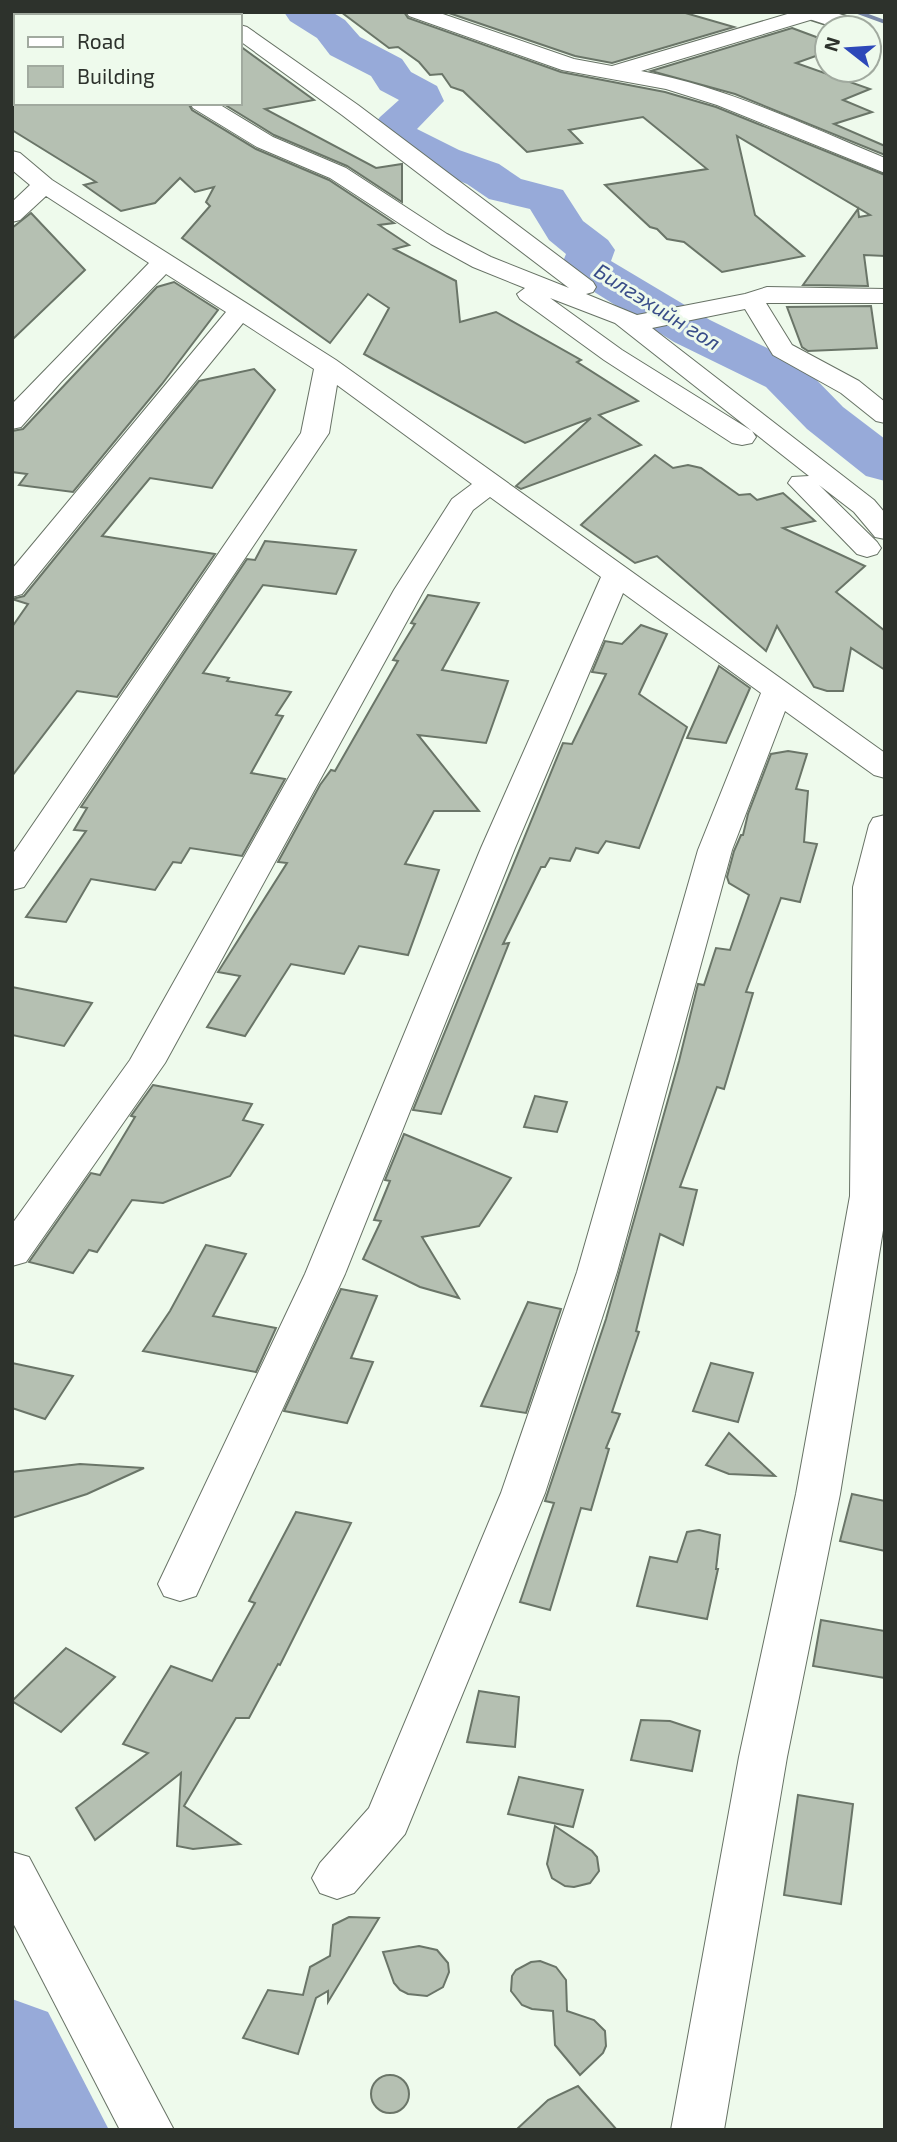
<svg xmlns="http://www.w3.org/2000/svg" width="897" height="2142" font-family="'Exo 2',sans-serif">
  <rect width="100%" height="100%" fill="#eefaec"/>
  <g fill="none" stroke-linecap="round" stroke-linejoin="round">
    <path fill="#7786a5" fill-rule="evenodd" d="M 852,12 L 863,12 L 885,20 L 885,24 Z"/>
    <g fill="#97aad9" fill-rule="evenodd">
      <path d="M 284,12 L 332,12 L 345,20 L 360,37 L 402,59 L 411,72 L 437,86 L 444,101 L 417,129 L 459,150 L 499,164 L 521,179 L 563,190 L 583,221 L 608,240 L 615,250 L 611,261 L 710,320 L 802,365 L 843,407 L 885,439 L 885,481 L 866,476 L 807,429 L 766,387 L 674,342 L 572,278 L 562,264 L 566,254 L 549,240 L 530,209 L 489,199 L 467,184 L 427,168 L 379,144 L 372,135 L 373,126 L 380,117 L 399,100 L 380,90 L 371,76 L 330,55 L 317,38 L 290,21 Z"/>
      <path d="M 12,1999 L 48,2012 L 109,2130 L 12,2130 Z"/>
    </g>
  </g>
  <g fill="#b5c0b2" stroke="#6a7568" stroke-width="2">
    <path d="M 341,12 L 404,12 L 408,18 L 561,72 L 665,92 L 716,107 L 885,175 L 885,256 L 864,255 L 868,286 L 803,285 L 858,209 L 859,217 L 870,215 L 737,136 L 755,215 L 804,256 L 722,272 L 684,242 L 667,239 L 657,229 L 650,227 L 605,185 L 707,169 L 643,117 L 569,130 L 582,143 L 527,152 L 463,91 L 451,87 L 442,74 L 430,75 L 419,62 L 398,47 L 389,48 Z"/>
    <path d="M 446,12 L 682,12 L 734,27 L 612,63 L 575,56 Z"/>
    <path d="M 792,28 L 827,41 L 827,52 L 796,63 L 870,89 L 843,100 L 872,112 L 834,124 L 885,146 L 885,155 L 735,94 L 651,71 Z"/>
    <path d="M 240,46 L 314,100 L 265,109 L 376,168 L 402,164 L 402,202 L 347,166 L 274,135 L 222,103 L 240,103 Z"/>
    <path d="M 12,103 L 188,103 L 192,110 L 256,149 L 329,180 L 394,223 L 379,225 L 409,245 L 394,249 L 456,281 L 460,322 L 496,312 L 581,360 L 577,362 L 638,401 L 599,415 L 641,445 L 521,489 L 516,486 L 591,418 L 525,443 L 364,354 L 389,308 L 368,294 L 330,343 L 182,238 L 210,206 L 206,202 L 214,187 L 195,192 L 180,178 L 155,203 L 121,211 L 84,185 L 96,182 L 12,130 Z"/>
    <path d="M 31,213 L 85,270 L 12,340 L 12,228 Z"/>
    <path d="M 174,282 L 218,310 L 162,384 L 73,492 L 19,485 L 27,474 L 12,472 L 12,431 L 23,429 L 157,287 Z"/>
    <path d="M 871,306 L 877,348 L 808,351 L 802,347 L 787,307 Z"/>
    <path d="M 254,369 L 275,390 L 212,488 L 150,478 L 102,536 L 215,554 L 117,697 L 77,691 L 12,776 L 12,627 L 28,604 L 12,599 L 24,596 L 199,381 Z"/>
    <path d="M 655,455 L 673,468 L 688,465 L 701,468 L 739,495 L 750,494 L 757,500 L 783,493 L 815,521 L 783,528 L 865,566 L 836,592 L 885,631 L 885,670 L 851,648 L 843,691 L 827,691 L 814,687 L 777,626 L 766,651 L 657,556 L 635,563 L 581,525 Z"/>
    <path d="M 265,541 L 356,550 L 336,594 L 263,585 L 203,673 L 229,678 L 227,681 L 291,692 L 276,715 L 283,716 L 251,773 L 285,779 L 242,856 L 190,848 L 181,863 L 173,862 L 155,890 L 91,879 L 66,922 L 26,917 L 86,831 L 74,830 L 87,808 L 81,807 L 247,559 L 255,560 Z"/>
    <path d="M 428,595 L 479,603 L 442,670 L 508,681 L 486,743 L 418,735 L 479,811 L 434,811 L 405,864 L 439,870 L 408,955 L 359,946 L 344,974 L 291,964 L 245,1036 L 207,1027 L 240,976 L 218,972 L 287,863 L 278,862 L 320,785 L 331,770 L 335,771 L 398,661 L 393,660 L 415,624 L 411,623 Z"/>
    <path d="M 641,625 L 667,634 L 639,694 L 687,727 L 639,848 L 606,841 L 598,853 L 576,848 L 570,861 L 550,858 L 545,867 L 541,867 L 503,944 L 509,943 L 441,1114 L 413,1110 L 563,743 L 572,744 L 606,674 L 592,672 L 605,641 L 622,644 Z"/>
    <path d="M 719,666 L 750,688 L 726,743 L 687,738 Z"/>
    <path d="M 788,751 L 807,754 L 796,789 L 808,791 L 804,842 L 817,844 L 800,902 L 781,898 L 746,992 L 753,993 L 724,1089 L 717,1087 L 680,1187 L 697,1190 L 683,1245 L 660,1234 L 636,1331 L 639,1332 L 612,1412 L 620,1414 L 606,1448 L 609,1449 L 591,1510 L 581,1508 L 550,1610 L 520,1602 L 554,1503 L 545,1501 L 606,1319 L 679,1061 L 698,984 L 704,985 L 716,948 L 730,950 L 749,895 L 729,883 L 727,877 L 734,851 L 741,835 L 743,835 L 748,814 L 771,754 Z"/>
    <path d="M 12,987 L 92,1003 L 64,1046 L 12,1035 Z"/>
    <path d="M 153,1085 L 252,1104 L 243,1120 L 263,1125 L 230,1176 L 163,1203 L 132,1200 L 97,1252 L 89,1250 L 73,1273 L 29,1262 L 91,1173 L 100,1175 L 135,1117 L 131,1116 Z"/>
    <path d="M 535,1096 L 567,1102 L 557,1132 L 524,1127 Z"/>
    <path d="M 404,1134 L 511,1178 L 479,1226 L 422,1237 L 459,1298 L 420,1287 L 363,1259 L 381,1221 L 374,1220 L 390,1181 L 385,1180 Z"/>
    <path d="M 206,1245 L 246,1254 L 213,1316 L 276,1328 L 256,1372 L 143,1351 L 170,1311 Z"/>
    <path d="M 341,1289 L 377,1296 L 351,1358 L 373,1362 L 347,1423 L 284,1411 Z"/>
    <path d="M 528,1302 L 561,1309 L 526,1413 L 481,1406 Z"/>
    <path d="M 12,1363 L 73,1376 L 45,1419 L 12,1408 Z"/>
    <path d="M 711,1363 L 753,1373 L 738,1422 L 693,1411 Z"/>
    <path d="M 729,1433 L 775,1476 L 729,1474 L 706,1465 Z"/>
    <path d="M 80,1464 L 144,1468 L 87,1494 L 12,1518 L 12,1472 Z"/>
    <path d="M 852,1494 L 885,1501 L 885,1551 L 840,1541 Z"/>
    <path d="M 296,1512 L 351,1523 L 280,1665 L 278,1664 L 249,1718 L 236,1718 L 184,1806 L 240,1844 L 193,1849 L 177,1846 L 181,1773 L 95,1840 L 76,1808 L 148,1753 L 123,1744 L 171,1666 L 212,1681 L 255,1603 L 249,1601 Z"/>
    <path d="M 699,1530 L 720,1535 L 716,1569 L 718,1569 L 707,1619 L 637,1606 L 650,1557 L 677,1562 L 687,1532 Z"/>
    <path d="M 821,1620 L 885,1631 L 885,1678 L 813,1666 Z"/>
    <path d="M 66,1648 L 115,1677 L 61,1732 L 12,1701 Z"/>
    <path d="M 479,1691 L 519,1697 L 515,1747 L 467,1742 Z"/>
    <path d="M 641,1720 L 670,1721 L 700,1731 L 692,1771 L 631,1760 Z"/>
    <path d="M 519,1777 L 583,1790 L 573,1827 L 508,1814 Z"/>
    <path d="M 798,1795 L 853,1804 L 841,1904 L 784,1895 Z"/>
    <path d="M 555,1826 L 592,1851 L 597,1857 L 599,1871 L 590,1883 L 574,1887 L 565,1886 L 552,1878 L 547,1864 Z"/>
    <path d="M 349,1917 L 379,1918 L 328,2002 L 328,1991 L 316,1998 L 298,2054 L 243,2038 L 268,1990 L 303,1995 L 310,1967 L 330,1956 L 333,1925 Z"/>
    <path d="M 419,1946 L 437,1950 L 448,1963 L 449,1972 L 443,1987 L 427,1996 L 408,1994 L 400,1990 L 394,1983 L 383,1952 Z"/>
    <path d="M 540,1961 L 556,1967 L 566,1980 L 567,2011 L 594,2020 L 605,2031 L 606,2046 L 603,2053 L 580,2075 L 555,2045 L 553,2011 L 532,2009 L 522,2005 L 511,1991 L 512,1976 L 516,1970 L 531,1962 Z"/>
    <circle cx="390" cy="2094" r="19"/>
    <path d="M 578,2086 L 617,2130 L 516,2130 L 548,2100 Z"/>
  </g>
  <g fill="none" stroke-linecap="round" stroke-linejoin="round">
    <g stroke="#677265" stroke-width="2">
      <g id="street">
        <path d="M 155,12 L 197,12 L 195,16 L 153,16 Z"/>
        <path d="M 406,12 L 437,12 L 574,59 L 612,66 L 794,12 L 823,12 L 820,17 L 641,71 C 726,87 805,125 885,158 L 885,173 L 717,105 L 666,89 L 562,70 L 409,16 Z"/>
        <path d="M 240,25 L 247,27 L 358,105 L 593,282 L 596,287 L 593,292 L 586,294 L 637,315 L 745,294 L 767,287 L 885,289 L 885,303 L 766,303 L 792,345 L 859,381 L 885,402 L 885,423 L 876,421 L 841,393 L 773,355 L 745,309 L 652,328 L 874,500 L 885,513 L 885,539 L 875,537 L 854,512 L 819,485 L 877,542 L 881,548 L 877,554 L 867,557 L 857,554 L 788,483 L 792,477 L 809,476 L 615,323 L 550,298 L 622,350 L 752,431 L 756,437 L 752,443 L 742,445 L 732,443 L 604,360 L 520,299 L 517,294 L 525,288 L 473,267 L 431,244 L 330,178 L 257,147 L 193,108 L 190,103 L 217,103 L 273,137 L 346,168 L 447,234 L 491,257 L 569,288 L 342,115 L 240,41 Z"/>
        <rect x="12" y="28" width="4" height="12"/>
        <path d="M 12,151 L 20,153 L 52,180 L 336,360 L 885,753 L 885,778 L 874,775 L 785,711 L 732,850 L 617,1272 L 545,1493 L 405,1834 L 354,1893 L 337,1899 L 320,1893 L 312,1878 L 320,1863 L 369,1808 L 501,1493 L 577,1272 L 698,850 L 761,693 L 623,593 L 515,848 L 345,1274 L 196,1596 L 180,1601 L 164,1596 L 158,1584 L 305,1274 L 481,848 L 601,577 L 490,497 L 473,510 L 424,590 L 165,1063 L 26,1262 L 12,1266 L 12,1224 L 130,1060 L 394,590 L 452,499 L 472,484 L 337,385 L 329,433 L 24,887 L 12,890 L 12,855 L 301,433 L 314,369 L 243,323 L 22,594 L 12,597 L 12,569 L 226,312 L 166,274 L 61,382 L 21,427 L 12,429 L 12,404 L 149,263 L 46,196 L 20,220 L 12,222 L 12,202 L 30,185 L 12,170 Z"/>
        <path d="M 885,815 L 885,1218 L 840,1494 L 787,1757 L 724,2130 L 671,2130 L 739,1757 L 796,1494 L 850,1196 L 853,887 L 869,825 L 873,818 Z"/>
        <path d="M 12,1852 L 29,1857 L 174,2130 L 120,2130 L 12,1921 Z"/>
      </g>
    </g>
    <g stroke="#677265" stroke-width="3">
      <path id="secondary" d="M 800,12 L 833,12 L 866,23 L 869,28 L 837,28 L 803,17 Z"/>
    </g>
    <use href="#street" fill="#fff" fill-rule="evenodd"/>
    <use href="#secondary" fill="#fff" fill-rule="evenodd"/>
  </g>
  <g text-anchor="middle" dominant-baseline="central" stroke-width="6" stroke-linejoin="round" paint-order="stroke">
    <g font-size="21" font-style="italic" fill="#384c88" stroke="#eefaec">
      <text transform="translate(658 306) rotate(32)">Билгэхийн гол</text>
    </g>
  </g>
  <rect width="897" height="2142" fill="none" stroke="#2d322c" stroke-width="28"/>
  <rect x="14" y="14" width="228" height="91" fill="#eefaec" stroke="#a1aa9f" stroke-width="2"/>
  <rect x="28" y="37" width="35" height="10" fill="#ffffff" stroke="#a1aa9f" stroke-width="2"/>
  <text x="77" y="49" font-size="21" fill="#2d322c">Road</text>
  <rect x="28" y="66" width="35" height="21" fill="#b5c0b2" stroke="#a1aa9f" stroke-width="2"/>
  <text x="77" y="84" font-size="21" fill="#2d322c">Building</text>
  <g transform="translate(848 49) rotate(287)"><circle r="33" fill="#eefaec" stroke="#a1aa9f" stroke-width="2"/>
  <path d="M0-5L12 26L0 18L-12 26Z" fill="#2d48b9"/>
  <text y="-10" font-size="19" font-weight="bold" text-anchor="middle" fill="#2d322c">N</text>
  </g>
</svg>
